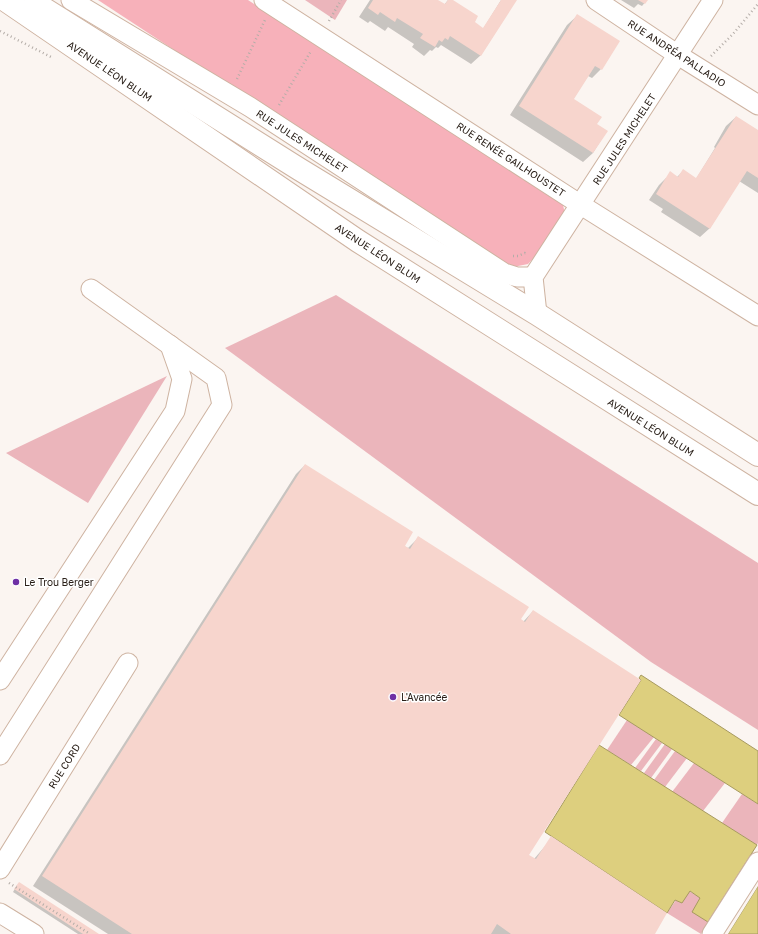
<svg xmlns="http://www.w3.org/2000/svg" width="758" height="934" font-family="'Golos Text',sans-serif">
  <rect width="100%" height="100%" fill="#fbf5f1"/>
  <g fill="#ebb5bb">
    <path d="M 305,0 L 347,0 L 335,20 Z"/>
    <path d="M 336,295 L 758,563 L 758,730 L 651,662 L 225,348 Z"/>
    <path d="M 167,376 L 88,503 L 6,453 Z"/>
    <path d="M 627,720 L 654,737 L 631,765 L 607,750 Z"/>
    <path d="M 656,739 L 662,743 L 641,771 L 635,768 Z"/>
    <path d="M 665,744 L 672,749 L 651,778 L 644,773 Z"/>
    <path d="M 675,751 L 687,758 L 665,787 L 654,780 Z"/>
    <path d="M 694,763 L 725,783 L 703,811 L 672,792 Z"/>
    <path d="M 742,794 L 758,804 L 758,843 L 757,845 L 722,823 Z"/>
    <path d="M 689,891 L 701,898 L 708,922 L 701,934 L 667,913 L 676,900 Z"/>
  </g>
  <path fill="#f7b1ba" d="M 98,0 L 248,0 L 563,205 L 565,214 L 541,250 L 528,264 L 513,267 L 495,261 Z"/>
  <g fill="#ddcf7e" stroke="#a79a60">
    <path d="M 641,675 L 758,751 L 758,804 L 619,715 L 641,680 L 639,678 Z"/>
    <path d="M 599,745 L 757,845 L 708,922 L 692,912 L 700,898 L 690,891 L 682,903 L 675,900 L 667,913 L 545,832 Z"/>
    <path d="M 758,886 L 758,934 L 728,934 Z"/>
  </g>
  <path fill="#fbf5f1" d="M 758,884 L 758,886 L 728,934 L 726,934 Z"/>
  <g fill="#0003">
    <path d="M 370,0 L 436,0 L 444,5 L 448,0 L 451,0 L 473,23 L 483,29 L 501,0 L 516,0 L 481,55 L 471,64 L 441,45 L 438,48 L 436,47 L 432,51 L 430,50 L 424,56 L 412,47 L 414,44 L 388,27 L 385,31 L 370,21 L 368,23 L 359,17 Z"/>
    <path d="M 621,0 L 647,0 L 642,6 L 638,4 L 634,8 Z"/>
    <path d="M 577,16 L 601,69 L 592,78 L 588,76 L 572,99 L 596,125 L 606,132 L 593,153 L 583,162 L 510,115 L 567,25 Z"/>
    <path d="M 736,117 L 758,131 L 758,193 L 739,181 L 710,228 L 700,237 L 661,212 L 663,209 L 649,200 L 659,185 L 666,178 L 677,177 L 683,171 L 696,179 L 715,148 L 714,147 L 726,126 Z"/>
    <path d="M 305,465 L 404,546 L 408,548 L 419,537 L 519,620 L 523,622 L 533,611 L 528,855 L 534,859 L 552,838 L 653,934 L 108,934 L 33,886 L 296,474 Z"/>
    <path d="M 17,885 L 97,934 L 78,934 L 13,892 Z"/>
  </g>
  <g fill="#f7d5cd">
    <path d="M 373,0 L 438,0 L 445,4 L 448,0 L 453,0 L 478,16 L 475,22 L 483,28 L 501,0 L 517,0 L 481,56 L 450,36 L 448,40 L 445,38 L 442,42 L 439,40 L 435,47 L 420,38 L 423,34 L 397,18 L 395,22 L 380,12 L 378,15 L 368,8 Z"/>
    <path d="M 638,0 L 648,0 L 645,4 Z"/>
    <path d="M 577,14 L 620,41 L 602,70 L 595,66 L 574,99 L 602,117 L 597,124 L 608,131 L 593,153 L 519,106 Z"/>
    <path d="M 736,116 L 758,130 L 758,178 L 747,171 L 710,229 L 656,194 L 670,171 L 678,177 L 683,169 L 696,178 Z"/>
    <path d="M 305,464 L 413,532 L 405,546 L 410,549 L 418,536 L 529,607 L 521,619 L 525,622 L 533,610 L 641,680 L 529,855 L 536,859 L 551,836 L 667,913 L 655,934 L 511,934 L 497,924 L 491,934 L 132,934 L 42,876 Z"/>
    <path d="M 19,882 L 99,934 L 83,934 L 14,889 Z"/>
  </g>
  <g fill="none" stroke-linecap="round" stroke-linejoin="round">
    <g stroke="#ceb3a1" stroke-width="21">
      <g id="minor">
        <path d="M 71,0 L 250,107 L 504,273 L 517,277 L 533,277"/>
        <path d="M 264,0 L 581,205 L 758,316"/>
        <path d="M 596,0 L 678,55 L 758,105"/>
        <path d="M 537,314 L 533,277 L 713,0"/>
        <path d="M 0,680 L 175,411 L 182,379 L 170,345"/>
        <path d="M 0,755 L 222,405 L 216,378 L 91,289"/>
        <path d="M 0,869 L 128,663"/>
        <path d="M 0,913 L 34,934"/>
        <path d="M 712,934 L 758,862"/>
      </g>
    </g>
    <g stroke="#ceb3a1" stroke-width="24">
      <g id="major">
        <path d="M 5,0 L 358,241 L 758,494"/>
        <path d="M 35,3 L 299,169 L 537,314 L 758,455"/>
      </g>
    </g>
    <g stroke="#b4ada8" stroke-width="2.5" stroke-dasharray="1 3" stroke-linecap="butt">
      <path d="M 329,21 L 341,0"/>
      <path d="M 0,31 L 51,57"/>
      <path d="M 711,56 L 733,34 L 758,4"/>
      <path d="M 237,79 L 265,20"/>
      <path d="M 279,105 L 311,51"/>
      <path d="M 513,256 L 518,256 L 525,253 L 527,254"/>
      <path d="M 9,883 L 90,934"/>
    </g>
    <use href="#minor" stroke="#fff" stroke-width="19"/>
    <use href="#major" stroke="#fff" stroke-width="22"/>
  </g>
  <g fill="#6e30a5" stroke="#fff" stroke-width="1.5">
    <circle cx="16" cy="582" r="4"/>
    <circle cx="393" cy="697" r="4"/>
  </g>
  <g text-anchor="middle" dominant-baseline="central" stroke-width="3" stroke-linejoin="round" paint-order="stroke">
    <g font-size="10" fill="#2a2019" stroke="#fff">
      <text transform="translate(677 53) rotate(33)">RUE ANDRÉA PALLADIO</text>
      <text transform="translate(110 71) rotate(34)">AVENUE LÉON BLUM</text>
      <text transform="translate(624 139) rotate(-57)">RUE JULES MICHELET</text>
      <text transform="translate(302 141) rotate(33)">RUE JULES MICHELET</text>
      <text transform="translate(511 159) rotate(33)">RUE RENÉE GAILHOUSTET</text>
      <text transform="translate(378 253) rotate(33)">AVENUE LÉON BLUM</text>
      <text transform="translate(651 427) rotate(32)">AVENUE LÉON BLUM</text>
      <text transform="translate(64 766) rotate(-58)">RUE CORD</text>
    </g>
    <g font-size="10" fill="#2a2019" stroke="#fff" text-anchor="start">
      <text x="24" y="582">Le Trou Berger</text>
      <text x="401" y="697">L'Avancée</text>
    </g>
  </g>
</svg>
